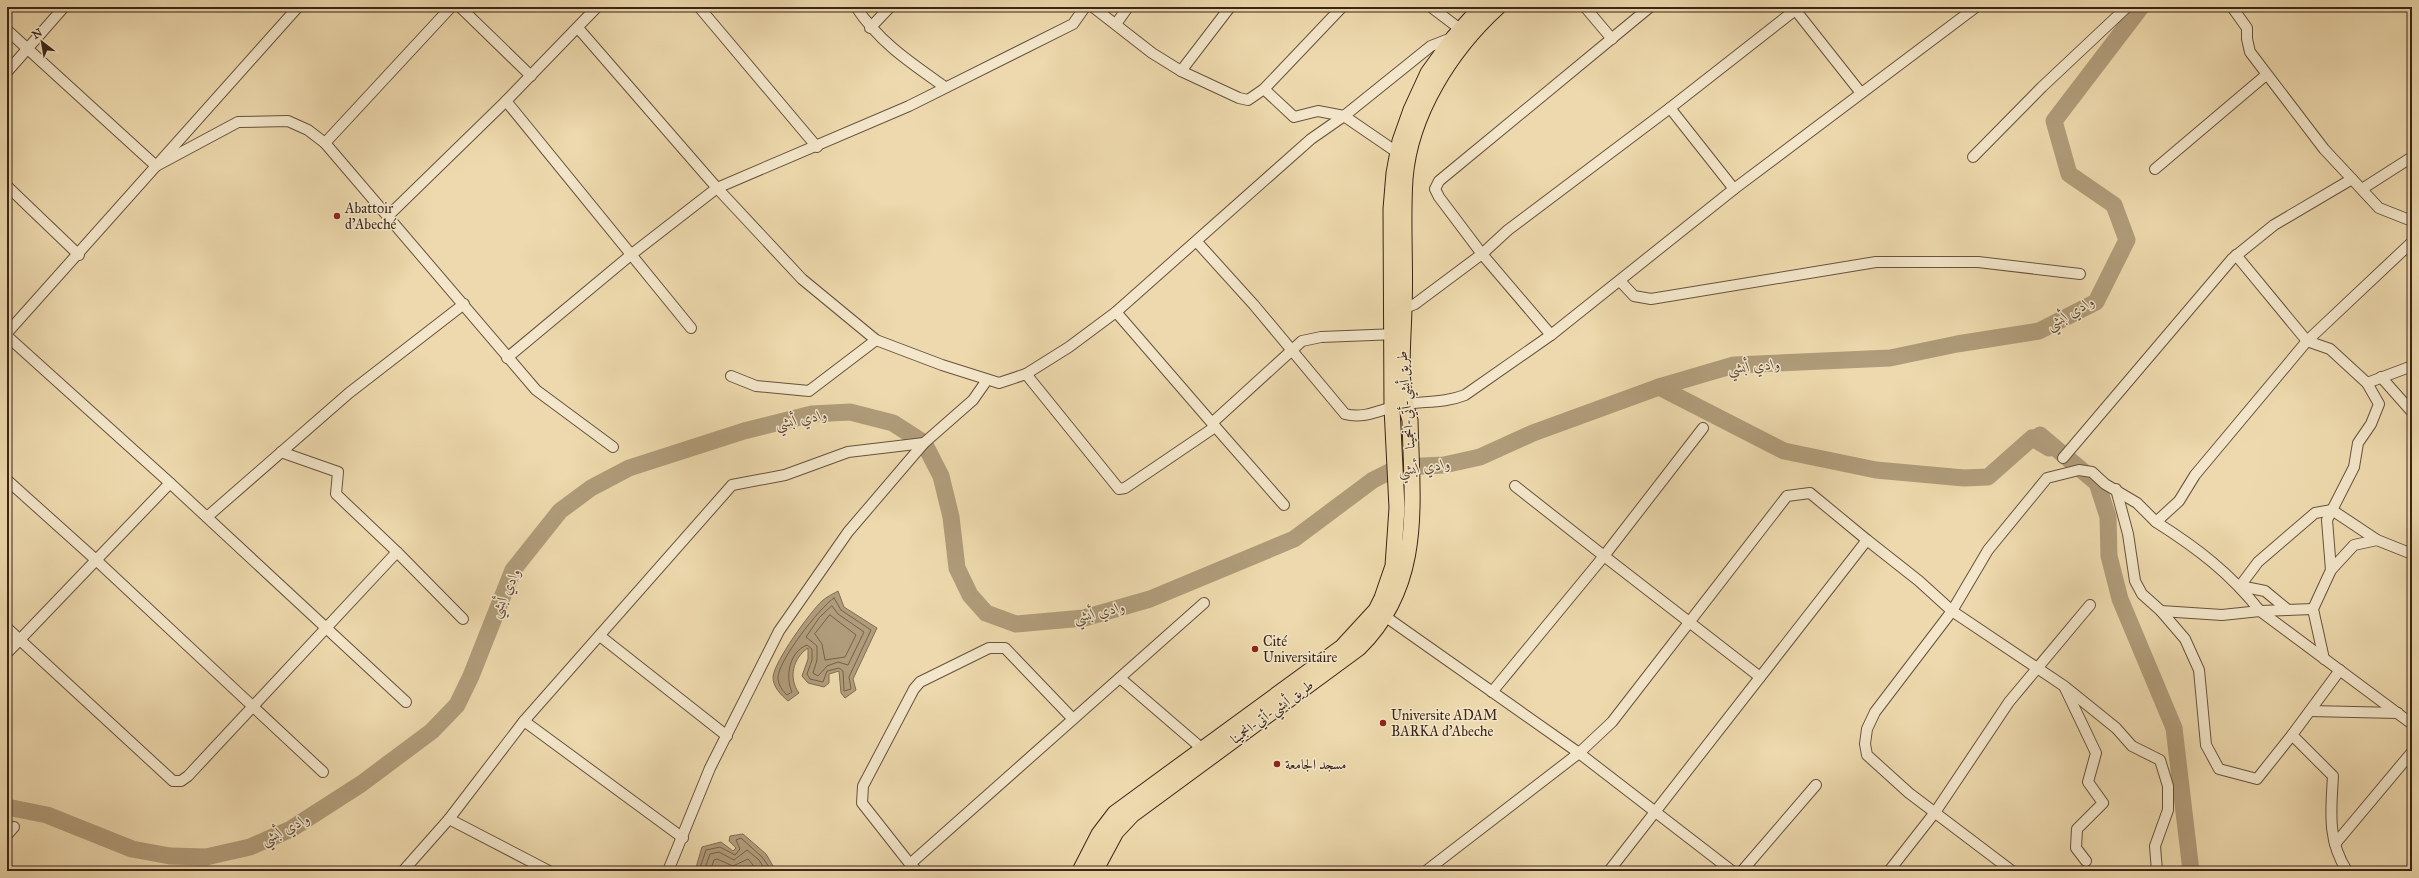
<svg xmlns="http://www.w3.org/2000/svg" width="2419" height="878" font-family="'IM FELL Great Primer',Amiri,serif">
  <rect width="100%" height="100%" fill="#edd9ad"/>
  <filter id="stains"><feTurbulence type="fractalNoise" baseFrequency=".005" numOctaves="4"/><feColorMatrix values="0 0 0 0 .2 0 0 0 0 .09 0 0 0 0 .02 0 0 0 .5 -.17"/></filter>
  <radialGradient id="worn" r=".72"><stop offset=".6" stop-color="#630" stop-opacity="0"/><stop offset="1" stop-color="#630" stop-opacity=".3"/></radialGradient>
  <g fill="#b09c7a" stroke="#816c53">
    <path d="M 838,591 L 844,607 L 877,628 L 853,679 L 856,690 L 845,698 L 841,693 L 839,671 L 829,674 L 829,683 L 824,687 L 808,683 L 802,676 L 808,659 L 808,648 C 793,658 788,678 799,693 L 788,701 C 781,695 773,687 773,677 C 774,662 810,612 822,601 C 826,597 833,594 838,591 Z"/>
    <path d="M 743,834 L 766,854 L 776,871 L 695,871 L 702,847 L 721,842 L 733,851 L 736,848 L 729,841 L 730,836 Z"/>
  </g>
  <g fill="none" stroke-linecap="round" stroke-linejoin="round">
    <g stroke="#766049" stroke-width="1">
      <path d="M 834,598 L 841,610 L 871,630 L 849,677 L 851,689 L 844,691 L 843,671 L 839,668 L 827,671 L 823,682 L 810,679 L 807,674 L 812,660 L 812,649 L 807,645 C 789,652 785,677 792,692 L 787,695 C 782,690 779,686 778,679 C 776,663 820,607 834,598 Z"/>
      <path d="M 832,606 L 838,614 L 864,632 L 848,665 L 838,662 L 827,666 L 818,676 L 813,673 L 817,660 L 817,646 L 806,637 L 819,618 Z"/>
      <path d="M 830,615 L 856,635 L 845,657 L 825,660 L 822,644 L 815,634 Z"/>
      <path d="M 699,871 L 706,850 L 720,847 L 735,855 L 740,849 L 736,840 L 741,838 L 762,857 L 772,871"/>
      <path d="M 704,871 L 710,854 L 719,852 L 734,860 L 747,850 L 759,860 L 766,871"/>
      <path d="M 710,871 L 714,860 L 717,859 L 733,866 L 748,859 L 758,871"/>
    </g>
    <g stroke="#b09c7a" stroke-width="17">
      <path d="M 1659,387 L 1784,451 L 1876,470 L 1964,478 L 1988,477 L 2032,438 L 2049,448"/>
      <path d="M 2040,435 L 2097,483 L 2108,517 L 2109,556 L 2120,599 L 2174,728 L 2191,871"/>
      <path d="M 7,807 L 47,815 L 132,849 L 170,856 L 206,857 L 250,847 L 291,829 L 361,784 L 432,731 L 457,705 L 471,676 L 513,570 L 560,511 L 591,488 L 629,468 L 744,431 L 812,414 L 850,412 L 893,423 L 924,443 L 941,476 L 951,517 L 957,568 L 970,595 L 986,613 L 1016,624 L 1084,618 L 1150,599 L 1294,539 L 1373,480 L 1389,472 L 1403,467 L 1444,465 L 1480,457 L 1533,433 L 1659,387 L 1734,365 L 1890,358 L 1957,344 L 2039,331 L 2096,302 L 2127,240 L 2114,205 L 2069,174 L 2054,121 L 2141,7"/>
    </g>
    <g stroke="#68523d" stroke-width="12">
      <g id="minor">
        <path d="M 460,7 L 531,76"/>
        <path d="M 699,7 L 817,147"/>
        <path d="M 856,7 C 879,42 911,63 945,87"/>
        <path d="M 1093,7 L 1152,53 L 1181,71 L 1230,7"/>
        <path d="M 1431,7 L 1460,29"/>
        <path d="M 1585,7 L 1612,39"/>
        <path d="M 1650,7 L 1439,181 L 1435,189 L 1439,197 L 1482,254 L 1551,335 L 1734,189 L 1976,7"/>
        <path d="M 1793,7 L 1861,93"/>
        <path d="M 2232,7 L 2247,28 L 2247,39 L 2250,52 L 2324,149 L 2379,208 L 2412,221"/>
        <path d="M 1116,24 L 1128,7"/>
        <path d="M 578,28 L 717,188 L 802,279 L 876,340 L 942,365 L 999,383 L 1026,374 L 1069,347 L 1116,312 L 1311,139 L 1344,116 L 1401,155"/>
        <path d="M 870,28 L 890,7"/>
        <path d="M 7,30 L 156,166 L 238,122 L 288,121 L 308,130 L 325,143 L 536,390 L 613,447"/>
        <path d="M 1181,71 L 1239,98 L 1248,100 L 1264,89 L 1342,7"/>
        <path d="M 7,72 L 64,7"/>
        <path d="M 1264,89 L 1294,117 L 1318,111 L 1344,116 L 1431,46 L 1454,37"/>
        <path d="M 506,101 L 691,328"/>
        <path d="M 1670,108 L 1734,189"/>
        <path d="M 325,143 L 451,7"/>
        <path d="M 1973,157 L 2042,87 L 2127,7"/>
        <path d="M 2155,169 L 2266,75"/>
        <path d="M 7,186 L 79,255"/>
        <path d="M 2362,189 L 2412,157"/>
        <path d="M 388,216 L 506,101 L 597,7"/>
        <path d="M 1197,242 L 1254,305 L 1345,414 C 1366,420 1385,407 1405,404 C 1426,401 1445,403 1465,395 L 1551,335"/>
        <path d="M 2236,255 L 2307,341 L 2330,349 L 2367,383 L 2379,404 L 2371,424 L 2358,443 L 2354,467 L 2327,520 L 2331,570 L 2313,609 L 2324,659"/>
        <path d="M 1620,281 L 1634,296 L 1651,299 L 1876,262 L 1978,262 L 2080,274"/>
        <path d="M 1400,310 L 1415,304 L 1482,254 L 1508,230 L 1670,108 L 1799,7"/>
        <path d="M 1116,312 L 1212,423 L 1302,341 L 1321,337 L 1397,334"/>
        <path d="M 7,333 L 298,7"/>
        <path d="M 7,336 L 170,483 L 406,702"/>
        <path d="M 507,358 L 632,254 L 717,188 L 909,106 L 1073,24 L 1085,7"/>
        <path d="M 1026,374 L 1119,489 L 1125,488 L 1215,427"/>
        <path d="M 731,376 L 756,386 L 809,391 L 876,340"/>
        <path d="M 2381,377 L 2412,412"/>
        <path d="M 2367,383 L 2412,366"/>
        <path d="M 1212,423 L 1284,505"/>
        <path d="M 2063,458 L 2232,259 L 2274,225 L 2352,179"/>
        <path d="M 7,480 L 95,559 L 323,772"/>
        <path d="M 1515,486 L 1604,556 L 1703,428"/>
        <path d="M 2116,489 L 2128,534 L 2135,581 L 2142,594 L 2161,611 L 2222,615 L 2260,611 L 2412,724"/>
        <path d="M 207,517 L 349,393 L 464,304"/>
        <path d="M 2156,522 C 2197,548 2230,573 2260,611 L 2313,609"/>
        <path d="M 397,552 L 463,619"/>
        <path d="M 2331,570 L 2354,545 L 2377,540"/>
        <path d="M 2288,610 L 2265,591 L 2240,586 L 2258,562 L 2315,513 L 2332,510 L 2377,540 L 2412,554"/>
        <path d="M 2161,611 L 2185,639 L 2199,670 L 2206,745 L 2219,769 L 2257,779 L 2292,735"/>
        <path d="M 1386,617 L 1579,753 L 1732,871"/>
        <path d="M 7,628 L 173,781 L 181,781 L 188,776 L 397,552 L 336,494 L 338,472 L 281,452"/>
        <path d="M 600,636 L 727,736"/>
        <path d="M 7,653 L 170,483"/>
        <path d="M 2340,670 L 2292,735 L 2333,776 C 2331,811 2327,840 2347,871"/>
        <path d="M 1120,678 L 1206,752"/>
        <path d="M 2065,688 L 2096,753 L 2088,782 L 2103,803 L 2077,829 L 2076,848 L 2086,861"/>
        <path d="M 1492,692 L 1604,556 L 1760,677"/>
        <path d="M 2310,711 L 2398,713"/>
        <path d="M 524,721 L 683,838"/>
        <path d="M 449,819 L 549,871"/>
        <path d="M 7,835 L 14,827"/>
        <path d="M 2335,844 L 2412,752"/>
        <path d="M 910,864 L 862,803 L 863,786 L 914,689 L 920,682 L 989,648 L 1005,648 L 1073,719"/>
        <path d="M 403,871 L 449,819 L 524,721 L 732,485 L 785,475 L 848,452 L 924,443"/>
        <path d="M 668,871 L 710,768 L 779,631 L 848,532 L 924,443 L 973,400 L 987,380"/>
        <path d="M 917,871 L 910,864 L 1204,603"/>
        <path d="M 1426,871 L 1579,753 L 1612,722 L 1787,496 L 1810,493 L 1867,540"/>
        <path d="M 1609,871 L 1867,540 L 1919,581 L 1952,611 L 2064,686 L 2116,728 L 2132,746 L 2160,760 L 2168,786 L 2168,810 L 2155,846 L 2157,871"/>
        <path d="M 1742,871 L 1816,785"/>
        <path d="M 1889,871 L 1936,811 L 2009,702 L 2090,605"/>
        <path d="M 2012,871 L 1909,793 L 1867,755 L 1865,744 L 1867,729 L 1875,712 L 1952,611 L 1988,550 L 2047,478 L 2079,470 L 2092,472 L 2105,484 L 2137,503 L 2156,522 L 2179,501 L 2195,475 L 2307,341 L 2412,242"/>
      </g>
    </g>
    <g stroke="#3b2518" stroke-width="17">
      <g id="highway">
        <path d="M 1080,871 L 1099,834 L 1115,813 L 1342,647 L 1376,610 L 1382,598 L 1393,566 L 1397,508 L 1392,408 L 1391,209 L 1394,173 L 1400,141 L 1411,110 L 1428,73 L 1454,37 L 1481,7"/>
        <path d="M 1095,871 L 1116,832 L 1132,815 L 1359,648 C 1424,584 1412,504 1410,420 C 1398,386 1403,346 1404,309 C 1406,266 1402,223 1405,179 C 1410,114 1451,50 1498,7"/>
      </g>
    </g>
    <use href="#minor" stroke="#f3e6ca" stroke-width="10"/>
    <use href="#highway" stroke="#edd9ad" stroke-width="15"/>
  </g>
  <g fill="#8f2418" stroke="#f3e6ca" stroke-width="1.5">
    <circle cx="337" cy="216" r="4"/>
    <circle cx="1255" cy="649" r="4"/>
    <circle cx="1383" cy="723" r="4"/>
    <circle cx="1277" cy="764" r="4"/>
  </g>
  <g text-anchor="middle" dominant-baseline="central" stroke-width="3" stroke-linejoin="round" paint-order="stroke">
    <g font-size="14" fill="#3b2518" stroke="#f3e6ca" text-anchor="start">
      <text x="345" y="208">Abattoir<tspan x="345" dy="16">d'Abeché</tspan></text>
      <text x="1263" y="641">Cité<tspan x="1263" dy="16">Universitaire</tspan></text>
      <text x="1391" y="715">Universite ADAM<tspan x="1391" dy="16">BARKA d'Abeche</tspan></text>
      <text x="1285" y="764">مسجد الجامعة</text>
    </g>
    <g font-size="14" fill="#3b2518" stroke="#f3e6ca">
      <text transform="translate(1406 400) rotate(-95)">طريق أبشي-أتي-انجمينا</text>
      <text transform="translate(1272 712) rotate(-36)">طريق أبشي-أتي-انجمينا</text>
    </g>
    <g font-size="15" font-style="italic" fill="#5e4935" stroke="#f3e6ca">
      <text transform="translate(2070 313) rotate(-30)">وادي أبشي</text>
      <text transform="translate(1754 366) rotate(-5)">وادي أبشي</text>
      <text transform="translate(801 419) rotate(-11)">وادي أبشي</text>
      <text transform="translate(1424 467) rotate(-8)">وادي أبشي</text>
      <text transform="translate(505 593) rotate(-65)">وادي أبشي</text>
      <text transform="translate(1099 612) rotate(-13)">وادي أبشي</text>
      <text transform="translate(285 829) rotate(-27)">وادي أبشي</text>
    </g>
  </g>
  <rect width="2419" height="878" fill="none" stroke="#edd9ad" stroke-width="24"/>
  <rect x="8" y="8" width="2403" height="862" fill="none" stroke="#3b2518" stroke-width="2"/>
  <rect x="12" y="12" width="2395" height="854" fill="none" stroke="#3b2518"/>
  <g transform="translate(42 42) rotate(329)" stroke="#f3e6ca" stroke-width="3" paint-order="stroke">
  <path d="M0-3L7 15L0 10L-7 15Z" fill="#3b2518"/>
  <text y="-6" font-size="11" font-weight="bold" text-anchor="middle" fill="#3b2518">N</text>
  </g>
  <rect width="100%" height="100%" filter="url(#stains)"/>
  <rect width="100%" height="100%" fill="url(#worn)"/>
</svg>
